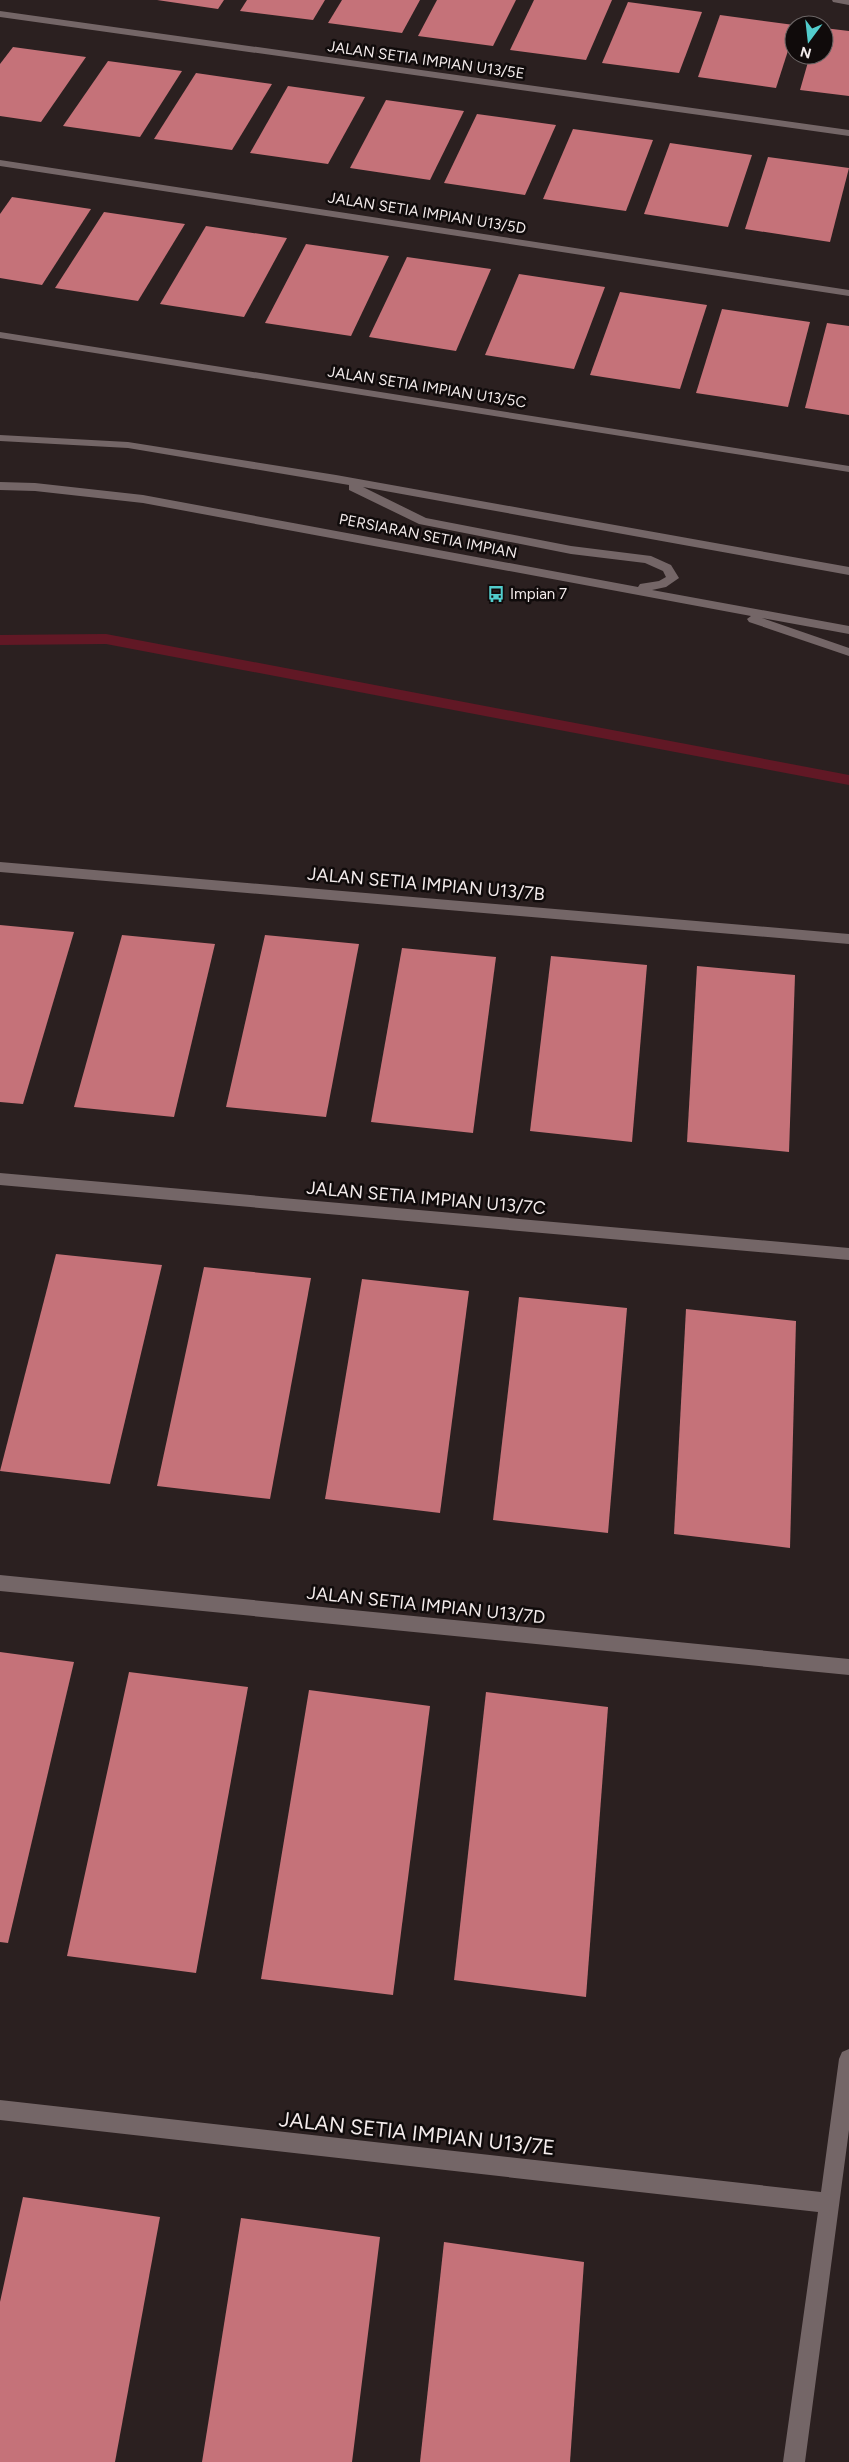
<svg xmlns="http://www.w3.org/2000/svg" width="849" height="2462" font-family="Figtree,sans-serif">
  <rect width="100%" height="100%" fill="#2b2020"/>
  <g fill="none" stroke-linecap="round" stroke-linejoin="round">
    <path fill="#611825" fill-rule="evenodd" d="M 106,634 L 849,775 L 849,785 L 106,644 L 0,645 L 0,635 Z"/>
  </g>
  <g fill="#c57279">
    <path d="M 157,0 L 224,0 L 218,9 Z"/>
    <path d="M 247,0 L 325,0 L 313,20 L 240,11 Z"/>
    <path d="M 342,0 L 420,0 L 402,33 L 328,23 Z"/>
    <path d="M 437,0 L 516,0 L 493,46 L 418,36 Z"/>
    <path d="M 534,0 L 612,0 L 586,60 L 510,50 Z"/>
    <path d="M 628,2 L 702,12 L 679,73 L 602,63 Z"/>
    <path d="M 720,15 L 794,25 L 794,32 L 776,88 L 698,77 Z"/>
    <path d="M 824,28 L 849,31 L 849,96 L 800,90 L 810,55 L 824,55 Z"/>
    <path d="M 13,47 L 86,57 L 41,122 L 0,116 L 0,64 Z"/>
    <path d="M 108,61 L 182,71 L 140,137 L 63,126 Z"/>
    <path d="M 196,73 L 272,84 L 232,150 L 154,139 Z"/>
    <path d="M 288,86 L 365,97 L 328,164 L 250,153 Z"/>
    <path d="M 386,100 L 464,111 L 430,180 L 350,168 Z"/>
    <path d="M 477,114 L 556,125 L 525,195 L 444,183 Z"/>
    <path d="M 573,129 L 653,140 L 626,211 L 543,199 Z"/>
    <path d="M 670,143 L 752,155 L 728,227 L 644,214 Z"/>
    <path d="M 768,157 L 849,168 L 830,242 L 745,229 Z"/>
    <path d="M 12,197 L 91,209 L 42,285 L 0,278 L 0,214 Z"/>
    <path d="M 104,212 L 185,224 L 138,301 L 55,288 Z"/>
    <path d="M 206,226 L 287,238 L 244,317 L 160,304 Z"/>
    <path d="M 306,244 L 389,256 L 351,336 L 265,323 Z"/>
    <path d="M 407,257 L 491,269 L 456,351 L 369,337 Z"/>
    <path d="M 519,274 L 605,287 L 574,369 L 485,355 Z"/>
    <path d="M 620,292 L 707,305 L 680,389 L 590,375 Z"/>
    <path d="M 722,309 L 810,322 L 788,407 L 696,393 Z"/>
    <path d="M 827,323 L 849,326 L 849,415 L 805,408 Z"/>
    <path d="M 0,925 L 74,932 L 23,1104 L 0,1102 Z"/>
    <path d="M 122,935 L 215,944 L 174,1117 L 74,1107 Z"/>
    <path d="M 265,935 L 359,944 L 326,1117 L 226,1107 Z"/>
    <path d="M 402,948 L 496,957 L 473,1133 L 371,1122 Z"/>
    <path d="M 551,956 L 647,965 L 632,1142 L 530,1131 Z"/>
    <path d="M 697,966 L 795,975 L 789,1152 L 687,1142 Z"/>
    <path d="M 56,1254 L 162,1265 L 110,1484 L 0,1471 Z"/>
    <path d="M 204,1267 L 311,1278 L 270,1499 L 157,1486 Z"/>
    <path d="M 362,1279 L 469,1291 L 440,1513 L 325,1499 Z"/>
    <path d="M 519,1297 L 627,1308 L 608,1533 L 493,1520 Z"/>
    <path d="M 686,1309 L 796,1321 L 790,1548 L 674,1534 Z"/>
    <path d="M 0,1652 L 74,1662 L 8,1943 L 0,1942 Z"/>
    <path d="M 129,1672 L 248,1687 L 196,1973 L 67,1956 Z"/>
    <path d="M 309,1690 L 430,1706 L 393,1995 L 261,1979 Z"/>
    <path d="M 486,1692 L 608,1707 L 586,1997 L 454,1980 Z"/>
    <path d="M 23,2197 L 160,2217 L 115,2462 L 0,2462 L 0,2302 Z"/>
    <path d="M 241,2218 L 380,2237 L 352,2462 L 202,2462 Z"/>
    <path d="M 444,2242 L 584,2262 L 570,2462 L 420,2462 Z"/>
  </g>
  <g fill="none" stroke-linecap="round" stroke-linejoin="round">
    <g fill="#746667" fill-rule="evenodd">
      <path d="M 832,0 L 849,0 L 849,5 L 833,2 Z"/>
      <path d="M 0,11 L 849,130 L 849,136 L 0,17 Z"/>
      <path d="M 0,160 L 849,290 L 849,296 L 0,166 Z"/>
      <path d="M 0,332 L 849,466 L 849,472 L 0,338 Z"/>
      <path d="M 0,435 L 128,442 L 336,475 L 849,567 L 849,575 L 363,487 L 426,518 L 571,546 L 651,556 L 671,565 L 679,578 L 666,587 L 652,590 L 849,626 L 849,634 L 762,618 L 849,648 L 849,656 L 749,622 L 747,619 L 751,616 L 143,503 L 35,491 L 0,490 L 0,482 L 35,483 L 143,495 L 638,587 L 640,584 L 659,581 L 666,577 L 663,571 L 645,563 L 571,554 L 419,524 L 349,490 L 349,485 L 128,448 L 0,441 Z"/>
      <path d="M 0,862 L 849,934 L 849,944 L 0,872 Z"/>
      <path d="M 0,1173 L 849,1248 L 849,1260 L 0,1185 Z"/>
      <path d="M 0,1575 L 849,1659 L 849,1675 L 0,1591 Z"/>
      <path d="M 849,2049 L 849,2130 L 805,2462 L 783,2462 L 818,2212 L 0,2120 L 0,2100 L 821,2192 L 839,2059 L 842,2052 Z"/>
    </g>
  </g>
  <defs>
    <g id="bus-bare" transform="scale(1.35)"><path d="M-5-6H5V4H4V6H2V4H-2V6H-4V4H-5ZM-3.5-4V0h7V-4ZM-3.5 1.2v1.5H-2V1.2ZM2 1.2v1.5H3.5V1.2Z" fill="#52cdcd" stroke="#100b0b" stroke-width="2.5" paint-order="stroke"/></g>
  </defs>
  <g fill-rule="evenodd">
    <use href="#bus-bare" x="496" y="594"/>
  </g>
  <g text-anchor="middle" dominant-baseline="central" stroke-width="5" stroke-linejoin="round" paint-order="stroke">
    <g font-size="15" fill="#f3ebeb" stroke="#100b0b">
      <text transform="translate(426 60) rotate(8)">JALAN SETIA IMPIAN U13/5E</text>
      <text transform="translate(427 213) rotate(9)">JALAN SETIA IMPIAN U13/5D</text>
      <text transform="translate(427 387) rotate(9)">JALAN SETIA IMPIAN U13/5C</text>
      <text transform="translate(428 536) rotate(11)">PERSIARAN SETIA IMPIAN</text>
    </g>
    <g font-size="15" fill="#f3ebeb" stroke="#100b0b" text-anchor="start">
      <text x="510" y="594">Impian 7</text>
    </g>
    <g font-size="18" fill="#f3ebeb" stroke="#100b0b">
      <text transform="translate(426 884) rotate(5)">JALAN SETIA IMPIAN U13/7B</text>
      <text transform="translate(426 1198) rotate(5)">JALAN SETIA IMPIAN U13/7C</text>
      <text transform="translate(426 1605) rotate(6)">JALAN SETIA IMPIAN U13/7D</text>
    </g>
    <g font-size="21" fill="#f3ebeb" stroke="#100b0b">
      <text transform="translate(417 2133) rotate(6)">JALAN SETIA IMPIAN U13/7E</text>
    </g>
  </g>
  <g transform="translate(809 40) rotate(195)"><circle r="24" fill="#100b0b" stroke="#6b6565"/>
  <path d="M0-4L9 19L0 12L-9 19Z" fill="#52cdcd"/>
  <text y="-8" font-size="14" font-weight="bold" text-anchor="middle" fill="#f3ebeb">N</text>
  </g>
</svg>
